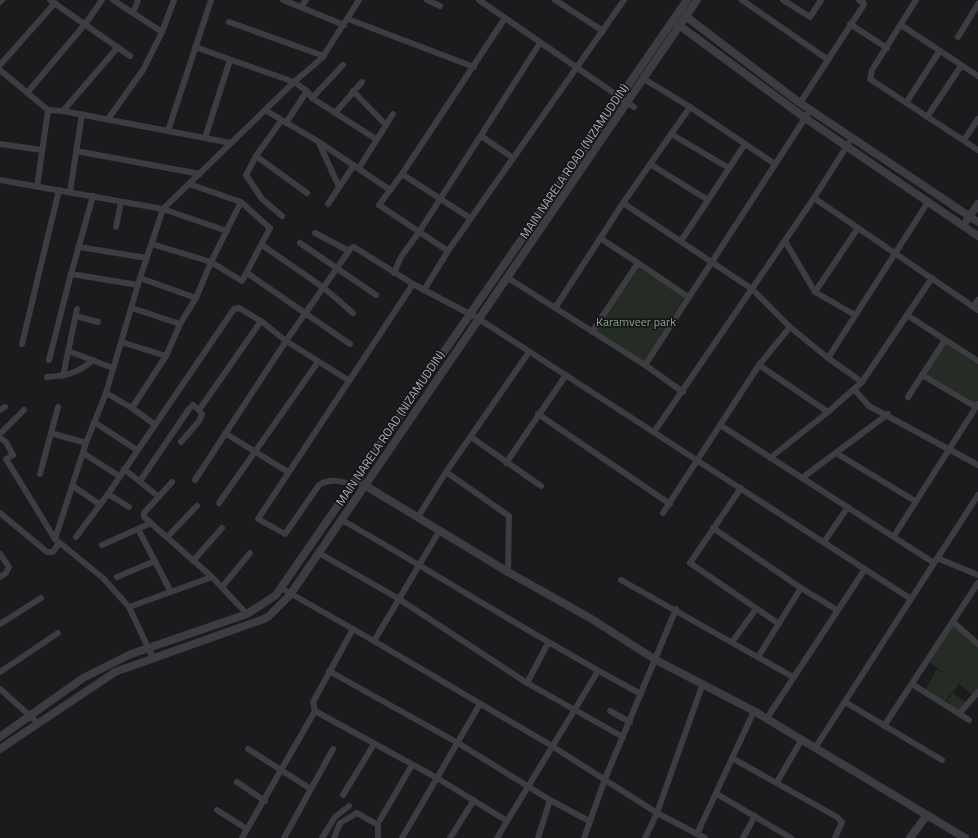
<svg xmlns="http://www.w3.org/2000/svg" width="978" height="838" font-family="'Titillium Web',sans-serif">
  <rect width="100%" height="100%" fill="#1b1a1c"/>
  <g fill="#252c26">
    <path d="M 639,268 L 684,298 L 644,361 L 596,331 Z"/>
    <path d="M 946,344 L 978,365 L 978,400 L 975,404 L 926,375 Z"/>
    <path d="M 953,625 L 978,646 L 978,691 L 973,695 L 959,684 L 944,703 L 925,690 L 937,669 L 945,674 L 930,662 Z"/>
    <path d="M 953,693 L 968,704 L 959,714 L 944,705 Z"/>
  </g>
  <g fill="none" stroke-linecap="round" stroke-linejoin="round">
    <g stroke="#3c3c41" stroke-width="6">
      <path d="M 50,0 L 130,56"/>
      <path d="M 113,0 L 162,32 L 174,0"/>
      <path d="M 283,0 L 344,25"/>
      <path d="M 427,0 L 440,6"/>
      <path d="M 479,0 L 634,107"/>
      <path d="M 555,0 L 603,31"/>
      <path d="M 742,0 L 827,59"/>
      <path d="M 783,0 L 810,17 L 821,0"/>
      <path d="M 916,0 L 872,70 L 870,79 L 978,150"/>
      <path d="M 0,2 L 2,0"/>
      <path d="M 301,7 L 306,0"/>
      <path d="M 133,13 L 138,0"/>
      <path d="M 505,18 L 402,174 L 379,205 L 448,251 L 624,0"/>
      <path d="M 348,19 L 474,67"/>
      <path d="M 229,22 L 324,56"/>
      <path d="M 850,24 L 887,48"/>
      <path d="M 901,25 L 978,76"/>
      <path d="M 958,37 L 978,4"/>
      <path d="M 195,47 L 294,82 L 307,91 L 312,98 L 376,139"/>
      <path d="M 0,65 L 55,3"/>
      <path d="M 0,70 L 48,110 L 37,187"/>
      <path d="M 644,79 L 690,107 L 775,164"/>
      <path d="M 353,91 L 386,125"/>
      <path d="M 27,93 L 86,23 L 102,0"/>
      <path d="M 312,98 L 343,65"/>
      <path d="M 800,103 L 863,6 L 864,3 L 859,0"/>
      <path d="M 906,103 L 939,52"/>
      <path d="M 48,110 L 63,111 L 118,47"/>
      <path d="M 265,110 L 319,142 L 390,190"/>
      <path d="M 63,111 L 231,143"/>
      <path d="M 335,113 L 362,82"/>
      <path d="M 927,117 L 961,66"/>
      <path d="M 108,119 L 143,70 L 162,32"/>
      <path d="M 281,121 L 256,156 L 246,175 L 262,199 L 282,216"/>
      <path d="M 286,123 L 307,91"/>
      <path d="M 168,131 L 211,0"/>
      <path d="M 671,134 L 729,168"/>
      <path d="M 481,136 L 513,158"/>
      <path d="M 205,138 L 230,60"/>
      <path d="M 964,140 L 978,119"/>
      <path d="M 319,143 L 339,187"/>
      <path d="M 0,144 L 42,150"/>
      <path d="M 76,151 L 200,174"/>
      <path d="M 256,156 L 307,193"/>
      <path d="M 650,164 L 708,200"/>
      <path d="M 359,168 L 393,114"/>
      <path d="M 402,174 L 470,218"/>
      <path d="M 0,180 L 163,209 L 227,231"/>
      <path d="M 70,192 L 82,114"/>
      <path d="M 93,196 L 71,274 L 138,285"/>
      <path d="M 814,198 L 978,310"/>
      <path d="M 623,203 L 752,289 L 790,327 L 828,358 L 862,382"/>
      <path d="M 328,204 L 354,165"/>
      <path d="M 116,227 L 121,202"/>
      <path d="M 315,233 L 349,251"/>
      <path d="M 600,238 L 638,263"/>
      <path d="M 681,241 L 745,144"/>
      <path d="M 785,241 L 815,292 L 855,315"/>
      <path d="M 300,243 L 376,295"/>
      <path d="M 152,244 L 211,262 L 242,281 L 270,228 L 241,202 L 189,184"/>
      <path d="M 262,245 L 324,288 L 353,313"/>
      <path d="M 79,247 L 147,258"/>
      <path d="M 247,273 L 350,344"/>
      <path d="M 394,273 L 401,257 L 419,232 L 540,43"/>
      <path d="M 140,278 L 196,298"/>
      <path d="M 508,278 L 645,365 L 683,392"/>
      <path d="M 424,290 L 448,251"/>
      <path d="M 815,292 L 858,228"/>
      <path d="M 973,307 L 978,300"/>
      <path d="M 132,308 L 180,324"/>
      <path d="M 555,308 L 623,203 L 690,107"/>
      <path d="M 907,315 L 978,361"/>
      <path d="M 76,316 L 98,322"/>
      <path d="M 592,332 L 638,263 L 688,297"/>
      <path d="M 121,342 L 166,356"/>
      <path d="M 22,344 L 59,190"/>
      <path d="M 68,351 L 113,368"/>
      <path d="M 828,358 L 928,202"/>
      <path d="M 49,360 L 71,274"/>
      <path d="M 645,365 L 811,109"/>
      <path d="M 759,365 L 828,412"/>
      <path d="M 922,375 L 976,407"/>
      <path d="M 63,376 L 77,309"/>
      <path d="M 47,377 C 65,376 79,373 93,360"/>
      <path d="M 854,389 L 869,406 L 978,465"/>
      <path d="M 106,393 L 132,408 L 154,424"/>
      <path d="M 908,397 L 945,340"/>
      <path d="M 132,408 L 166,356 L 180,324 L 196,298 L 211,262 L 241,202"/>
      <path d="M 0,410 L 5,407"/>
      <path d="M 538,414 L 670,504"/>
      <path d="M 94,422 L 137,450"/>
      <path d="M 720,425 L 934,563"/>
      <path d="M 654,432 L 814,198 L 852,138"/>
      <path d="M 51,433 L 86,443"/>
      <path d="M 225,433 L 288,472"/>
      <path d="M 0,434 L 24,410"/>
      <path d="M 471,437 L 541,486"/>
      <path d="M 0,438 L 6,442 L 13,455 L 6,459 L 55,539 L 103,578 L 129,607 L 153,658"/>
      <path d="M 181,442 L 199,421 L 202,414 L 199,410 L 261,321"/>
      <path d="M 83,453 L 119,476"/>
      <path d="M 836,453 L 915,501"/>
      <path d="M 770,458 L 828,412 L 862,382 L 932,278"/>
      <path d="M 506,463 L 566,375"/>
      <path d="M 124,469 L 159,497"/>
      <path d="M 446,472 L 509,516 L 508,572"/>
      <path d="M 40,474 L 58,407"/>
      <path d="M 802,478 L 888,414"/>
      <path d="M 195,480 L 286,341 L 351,248 L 354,247 L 413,284 L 479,319 L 911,599"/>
      <path d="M 140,481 L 189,409 L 193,405 L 199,410"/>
      <path d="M 172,482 L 144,513 L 144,517 L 212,577 L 247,614"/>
      <path d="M 353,485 C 340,481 331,478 319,485 L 285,534 L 258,519 L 413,284"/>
      <path d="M 73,486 L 99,504"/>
      <path d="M 741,488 L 690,563 L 779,624"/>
      <path d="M 108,494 L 129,507"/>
      <path d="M 219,503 L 318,362"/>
      <path d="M 0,513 L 47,552 L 53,552 L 59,543"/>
      <path d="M 663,513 L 759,365 L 790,327"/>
      <path d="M 418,517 L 446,472 L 529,352"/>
      <path d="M 342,520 C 442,577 539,640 641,694"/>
      <path d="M 713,528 L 801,588 L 837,610"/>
      <path d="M 138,529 L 171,592"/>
      <path d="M 894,536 L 978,404"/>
      <path d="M 76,537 L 108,494 L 234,309 L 239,308 L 261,321 L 286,341 L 348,380"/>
      <path d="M 167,537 L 197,506"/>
      <path d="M 55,539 L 86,443 L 106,393 L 140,278 L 163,209 L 294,82 L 322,58 L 359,0"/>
      <path d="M 824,542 L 848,507"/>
      <path d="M 102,545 L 151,523"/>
      <path d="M 319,553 L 399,599 L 527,683 L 623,737"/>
      <path d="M 0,554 L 9,567 L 6,573 L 0,577"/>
      <path d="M 937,558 L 978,575"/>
      <path d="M 193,561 L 222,528"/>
      <path d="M 117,577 L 155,561"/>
      <path d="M 621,580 L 793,677"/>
      <path d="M 222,587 L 250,553"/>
      <path d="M 281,588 L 374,641 L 552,746 L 657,813 L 705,838"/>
      <path d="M 129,607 L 212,577"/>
      <path d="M 953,622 L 978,644"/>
      <path d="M 0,624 L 41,598"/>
      <path d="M 374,641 L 440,530"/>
      <path d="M 732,642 L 756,609"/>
      <path d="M 758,657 L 801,588"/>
      <path d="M 329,671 L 458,743 L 550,800 L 589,821"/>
      <path d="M 0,672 L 58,633"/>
      <path d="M 527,683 L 548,643"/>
      <path d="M 912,684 L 969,720"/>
      <path d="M 0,689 L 38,723"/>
      <path d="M 845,702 L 942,760"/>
      <path d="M 315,711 L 437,778 L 507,821"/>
      <path d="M 610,711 L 630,722"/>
      <path d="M 959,714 L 978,692"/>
      <path d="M 767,718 L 865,569"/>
      <path d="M 884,726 L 978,583"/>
      <path d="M 815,748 L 978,495"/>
      <path d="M 248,749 L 311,789"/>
      <path d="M 732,758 L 837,817 L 842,822 L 835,838"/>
      <path d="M 237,782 L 265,801"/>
      <path d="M 777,782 L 802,739"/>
      <path d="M 717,794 L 791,838"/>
      <path d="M 343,795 L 374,744"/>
      <path d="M 217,810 L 247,829"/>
      <path d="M 380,820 L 412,765"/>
      <path d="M 697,834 L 754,711"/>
      <path d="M 242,838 L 315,711 L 313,702 L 353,629"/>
      <path d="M 284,838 L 333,749"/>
      <path d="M 322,838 L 335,817 L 349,806"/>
      <path d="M 334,838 L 340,823 L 357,813 L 378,825 L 378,838"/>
      <path d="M 402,838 L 480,704"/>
      <path d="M 450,838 L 474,800"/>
      <path d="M 497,838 L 598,671"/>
      <path d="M 538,838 L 550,800"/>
      <path d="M 584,838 L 605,779 L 676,609"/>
      <path d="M 645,838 L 657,813 L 703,683"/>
      <path d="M 743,838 L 755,816"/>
    </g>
    <g stroke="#3c3c41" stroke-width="8">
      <path d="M 684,15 L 800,103 L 978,222"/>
      <path d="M 676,23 L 805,118 L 978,236"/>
      <path d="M 967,220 L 978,204"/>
      <path d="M 361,483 L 508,572 L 590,618 L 656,660 L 754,711 L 965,838"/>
      <path d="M 0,737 L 83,678 L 131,654 L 247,614 L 276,595 L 687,0"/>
      <path d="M 0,749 L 115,672 L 264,619 L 269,616 L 290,595 L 697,0"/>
      <path d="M 910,838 L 927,815"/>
    </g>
  </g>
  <g text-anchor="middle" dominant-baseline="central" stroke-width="3.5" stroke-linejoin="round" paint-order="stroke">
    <g font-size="12" fill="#aeb1bb" stroke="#161517">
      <text transform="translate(574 161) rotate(-56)">MAIN NARELA ROAD (NIZAMUDDIN)</text>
      <text transform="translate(390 428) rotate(-56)">MAIN NARELA ROAD (NIZAMUDDIN)</text>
    </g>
    <g font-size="12" fill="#87a38c" stroke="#161517">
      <text x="636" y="321">Karamveer park</text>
    </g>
  </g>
</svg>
